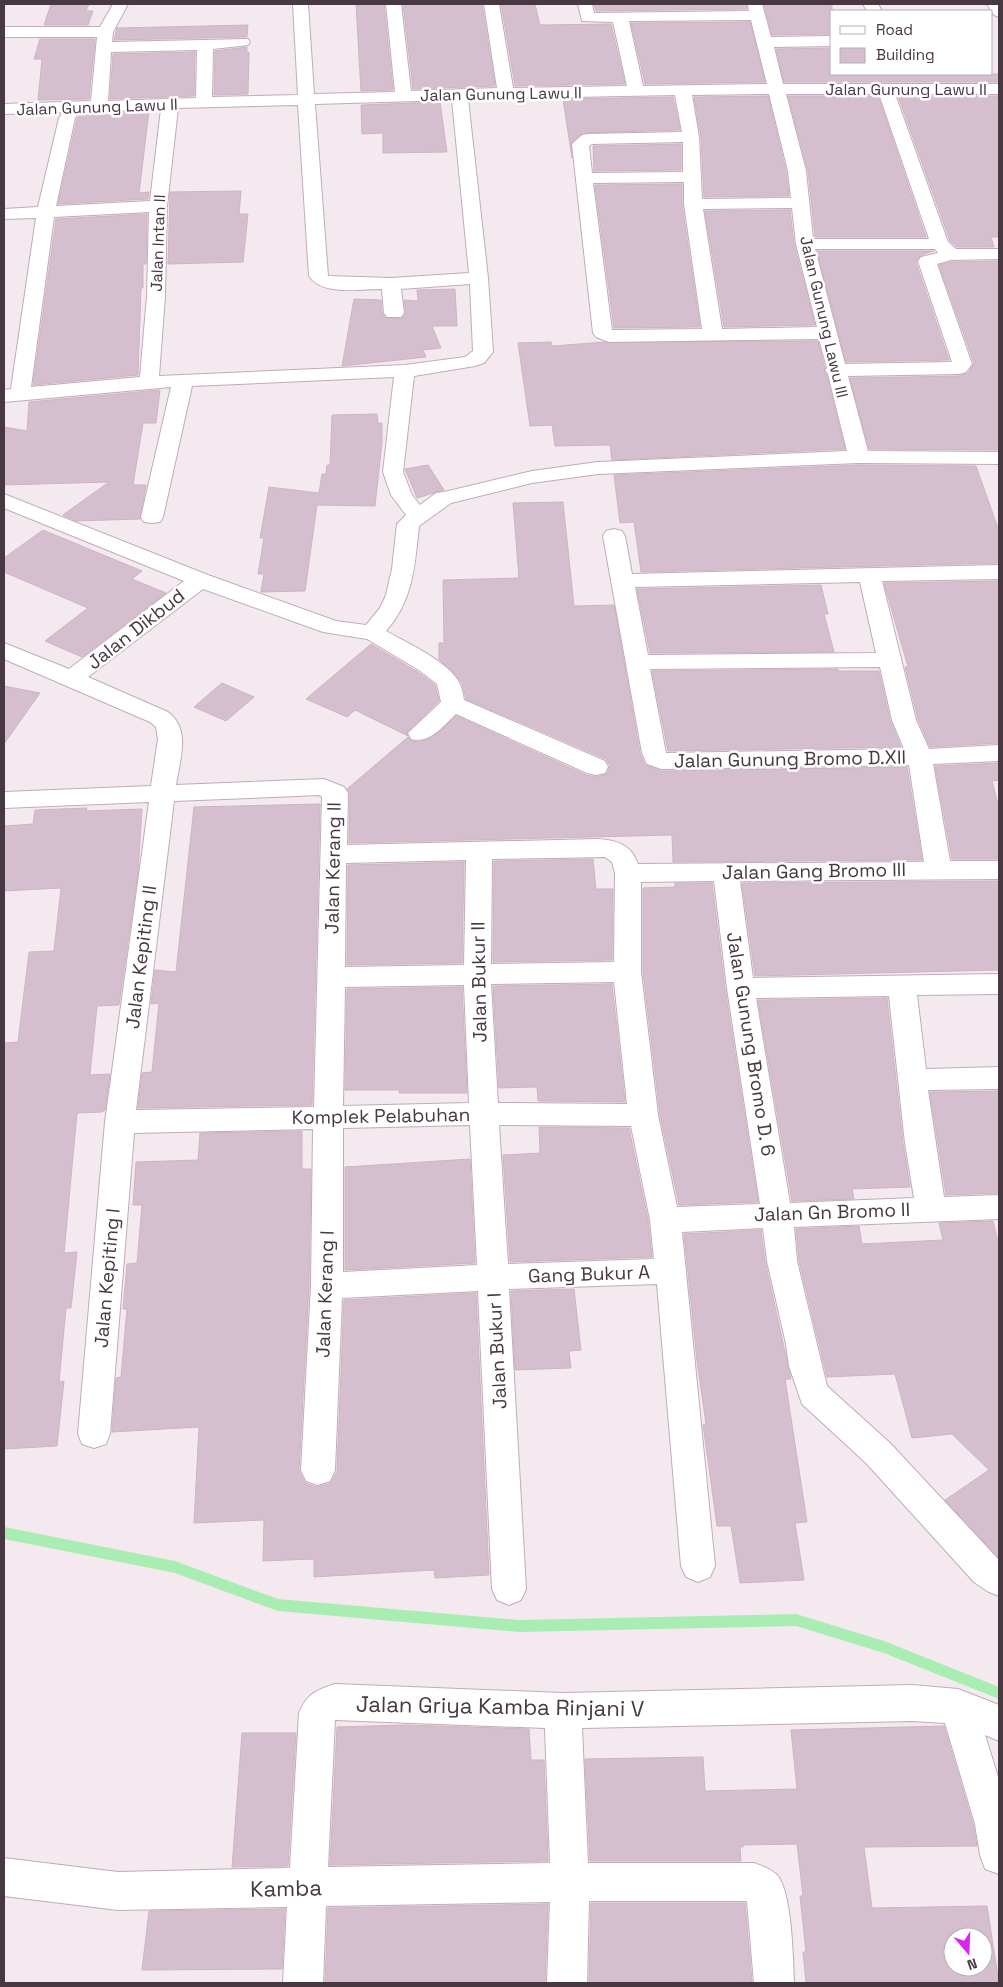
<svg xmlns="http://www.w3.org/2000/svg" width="1003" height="1987" font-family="'Space Grotesk',sans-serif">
  <rect width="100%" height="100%" fill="#f4e9ef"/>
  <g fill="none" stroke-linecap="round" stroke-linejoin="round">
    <path fill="#a9edb2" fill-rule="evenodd" d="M 4,1527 L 175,1561 L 278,1599 L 519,1620 L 796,1614 L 884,1641 L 999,1687 L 999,1699 L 884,1653 L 796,1626 L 519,1632 L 278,1611 L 175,1573 L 4,1539 Z"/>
  </g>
  <g fill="#d5bfce" stroke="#cfb3c6" fill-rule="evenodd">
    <path d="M 51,4 L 89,4 L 86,11 L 93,11 L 88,25 L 44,25 Z"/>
    <path d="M 356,4 L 384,4 L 393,90 L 361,91 Z"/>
    <path d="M 403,4 L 482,4 L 495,86 L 413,89 Z"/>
    <path d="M 501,4 L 535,4 L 540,25 L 611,24 L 625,84 L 515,86 Z"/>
    <path d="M 594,4 L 746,4 L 747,9 L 596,11 Z"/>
    <path d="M 764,4 L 832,4 L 832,34 L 772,35 Z"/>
    <path d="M 750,22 L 765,82 L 645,84 L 631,23 Z"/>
    <path d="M 248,25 L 247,37 L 114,40 L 117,28 Z"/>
    <path d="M 40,39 L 95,39 L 89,99 L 38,100 L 42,59 L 34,59 Z"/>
    <path d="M 247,47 L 247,53 L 249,52 L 248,94 L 214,95 L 215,51 Z"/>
    <path d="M 832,48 L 832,74 L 999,74 L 999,82 L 784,82 L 776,49 Z"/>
    <path d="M 195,52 L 194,96 L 110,99 L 113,54 Z"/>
    <path d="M 768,96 L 786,171 L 789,196 L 704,197 L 701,137 L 694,97 Z"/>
    <path d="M 788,96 L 878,96 L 926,237 L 815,237 L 808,171 Z"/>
    <path d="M 898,96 L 999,96 L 999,237 L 991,237 L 994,247 L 957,247 L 950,241 Z"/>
    <path d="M 673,97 L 680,130 L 582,133 L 571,143 L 572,158 L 563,99 Z"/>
    <path d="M 440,102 L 447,152 L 383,153 L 383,133 L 362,134 L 361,105 Z"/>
    <path d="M 149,111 L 139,193 L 149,192 L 148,199 L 58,204 L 77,119 L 81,114 Z"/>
    <path d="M 681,144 L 681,170 L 594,171 L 593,146 Z"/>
    <path d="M 682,184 L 682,204 L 700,327 L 614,328 L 595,185 Z"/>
    <path d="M 241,191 L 239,214 L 248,214 L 243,262 L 168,264 L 170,192 Z"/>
    <path d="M 790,210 L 794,244 L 815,325 L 724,327 L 705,211 Z"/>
    <path d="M 147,214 L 146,264 L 143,264 L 143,288 L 141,288 L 138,375 L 33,385 L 56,219 Z"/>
    <path d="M 817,251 L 934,251 L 921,255 L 916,262 L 949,360 L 846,362 Z"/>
    <path d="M 999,261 L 999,450 L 869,449 L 850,378 L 959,376 L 968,373 L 974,363 L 939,265 L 951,262 Z"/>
    <path d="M 455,289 L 457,326 L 432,326 L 441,348 L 423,350 L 426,357 L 342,366 L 354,299 L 381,300 L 382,313 L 386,318 L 401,319 L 406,313 L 404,300 L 418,301 L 417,290 Z"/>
    <path d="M 818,341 L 845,449 L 612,460 L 610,445 L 555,446 L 552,425 L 530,426 L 518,343 L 551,342 L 552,346 L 605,342 Z"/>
    <path d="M 160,390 L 156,423 L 143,423 L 133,485 L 146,485 L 140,519 L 76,521 L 63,515 L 109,482 L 4,485 L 4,427 L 27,431 L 29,402 Z"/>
    <path d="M 377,414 L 378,423 L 382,423 L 382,443 L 375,506 L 317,505 L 305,591 L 261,592 L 264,574 L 258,574 L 264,538 L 260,538 L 269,487 L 319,493 L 322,474 L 326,474 L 327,465 L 330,465 L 332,415 Z"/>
    <path d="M 428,465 L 444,490 L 417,498 L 405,469 Z"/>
    <path d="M 859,465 L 976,466 L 999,531 L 999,563 L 641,572 L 634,522 L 620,523 L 614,475 Z"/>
    <path d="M 563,502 L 574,606 L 614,605 L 640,753 L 645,765 L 661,771 L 907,767 L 922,860 L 673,862 L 672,835 L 349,843 L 350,793 L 347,789 L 408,737 L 411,741 L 418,742 L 431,738 L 456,716 L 586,775 L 596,777 L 607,774 L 610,766 L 606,759 L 466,699 L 462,683 L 456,675 L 439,659 L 439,643 L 444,643 L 443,580 L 519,578 L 513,503 Z"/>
    <path d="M 43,530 L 142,571 L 132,579 L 166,593 L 82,657 L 45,641 L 88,608 L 4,572 L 4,558 Z"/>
    <path d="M 999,581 L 999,743 L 930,747 L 918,719 L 905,667 L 908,667 L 884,583 Z"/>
    <path d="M 821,585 L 828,614 L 824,614 L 834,652 L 650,653 L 637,589 Z"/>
    <path d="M 371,644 L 418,672 L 435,685 L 439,701 L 407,732 L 408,736 L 355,710 L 347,717 L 306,699 Z"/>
    <path d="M 838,669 L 838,671 L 879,671 L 890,720 L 901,747 L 668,751 L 652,671 Z"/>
    <path d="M 222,683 L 254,697 L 226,721 L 194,707 Z"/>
    <path d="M 4,686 L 40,693 L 4,744 Z"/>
    <path d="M 999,763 L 999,780 L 992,781 L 999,808 L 999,859 L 952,859 L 935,766 Z"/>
    <path d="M 320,804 L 312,1105 L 138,1108 L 142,1073 L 152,1072 L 159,1003 L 151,1004 L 155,970 L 176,972 L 194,807 Z"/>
    <path d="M 87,808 L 86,811 L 142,809 L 138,871 L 119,1005 L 97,1006 L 90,1075 L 110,1074 L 105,1110 L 102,1112 L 77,1113 L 64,1253 L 77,1252 L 71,1308 L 66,1308 L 59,1382 L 64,1381 L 57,1446 L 4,1449 L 4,1043 L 18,1042 L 29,952 L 54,951 L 61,888 L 4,891 L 4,826 L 33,824 L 35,810 Z"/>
    <path d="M 593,859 L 596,889 L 613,889 L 612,960 L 493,962 L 494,861 Z"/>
    <path d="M 464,862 L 462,963 L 347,965 L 348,865 Z"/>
    <path d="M 999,881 L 999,970 L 755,976 L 742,883 Z"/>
    <path d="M 675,883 L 712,883 L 725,988 L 758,1202 L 679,1205 L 660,1115 L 643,972 L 643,888 L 675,887 Z"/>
    <path d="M 612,984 L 625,1102 L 538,1101 L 537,1087 L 499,1088 L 493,986 Z"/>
    <path d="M 462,987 L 467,1093 L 399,1093 L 400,1090 L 345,1090 L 347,989 Z"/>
    <path d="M 887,998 L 903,1143 L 910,1187 L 852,1189 L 854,1199 L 792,1201 L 758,1000 Z"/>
    <path d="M 999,1091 L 999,1193 L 946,1195 L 930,1092 Z"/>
    <path d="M 539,1127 L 629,1128 L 648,1220 L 652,1257 L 510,1262 L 503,1155 L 540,1153 Z"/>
    <path d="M 302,1131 L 302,1169 L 311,1169 L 309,1286 L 299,1471 L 305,1483 L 317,1487 L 331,1483 L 337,1471 L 344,1300 L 476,1293 L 489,1575 L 435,1578 L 434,1570 L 314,1577 L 314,1559 L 263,1561 L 264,1520 L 194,1523 L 199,1427 L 112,1432 L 116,1378 L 121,1377 L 127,1309 L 123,1309 L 127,1264 L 137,1263 L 142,1205 L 133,1205 L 136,1162 L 198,1160 L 200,1133 Z"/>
    <path d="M 470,1159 L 475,1263 L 345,1270 L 345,1167 Z"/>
    <path d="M 993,1221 L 999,1246 L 999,1558 L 945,1500 L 989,1470 L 952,1434 L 912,1438 L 895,1374 L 827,1377 L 799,1261 L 796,1229 L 859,1226 L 862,1244 L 943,1240 L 939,1223 Z"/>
    <path d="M 761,1230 L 765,1261 L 791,1379 L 785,1379 L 807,1522 L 795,1523 L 804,1580 L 740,1583 L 731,1526 L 717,1526 L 704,1432 L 703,1425 L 706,1424 L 697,1361 L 684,1234 Z"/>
    <path d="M 574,1289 L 581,1350 L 569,1351 L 571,1368 L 515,1370 L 511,1291 Z"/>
    <path d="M 406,1725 L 529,1729 L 531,1760 L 544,1760 L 548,1861 L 330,1865 L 337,1727 Z"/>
    <path d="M 944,1726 L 973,1824 L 977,1846 L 864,1847 L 872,1908 L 987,1906 L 999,1983 L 806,1983 L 803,1952 L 806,1952 L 800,1896 L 803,1896 L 797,1844 L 743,1845 L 743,1847 L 740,1847 L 741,1861 L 590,1861 L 585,1759 L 703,1757 L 705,1791 L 797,1789 L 791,1730 ZM 953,1937 L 983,1937 L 983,1967 L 953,1967 Z"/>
    <path d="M 242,1733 L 296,1733 L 288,1866 L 232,1867 Z"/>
    <path d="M 591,1903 L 745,1903 L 752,1982 L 589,1983 Z"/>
    <path d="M 548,1904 L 545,1983 L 325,1983 L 328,1908 Z"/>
    <path d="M 285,1909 L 282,1969 L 142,1970 L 149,1911 Z"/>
  </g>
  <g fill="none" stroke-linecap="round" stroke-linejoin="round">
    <g stroke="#bfacb8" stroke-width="2">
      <g id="minor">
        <path d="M 113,4 L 128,4 L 113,32 L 112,42 L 248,39 L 250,42 L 248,45 L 213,49 L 212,97 L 298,95 L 293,4 L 308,4 L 314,94 L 395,92 L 386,4 L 401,4 L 411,91 L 497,88 L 484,4 L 499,4 L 513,88 L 627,86 L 613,22 L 582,21 L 578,4 L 592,4 L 594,13 L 749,11 L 748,4 L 762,4 L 771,37 L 832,36 L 832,46 L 774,47 L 783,84 L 999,84 L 999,94 L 895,94 L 948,242 L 956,249 L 999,249 L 999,259 L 951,260 L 937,264 L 972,364 L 966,372 L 959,374 L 848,376 L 868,451 L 999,452 L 999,464 L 859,463 L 598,474 L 532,483 L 451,503 L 419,526 C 415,565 413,601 386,631 C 407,643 450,662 460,684 C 462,689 463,695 464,700 L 605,761 L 608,767 L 605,773 L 596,775 L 587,773 L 456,714 C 443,726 430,744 411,739 L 408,733 L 441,702 L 437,684 L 419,670 L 367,639 L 323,632 L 203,589 L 88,677 L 168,712 C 191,729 180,759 176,785 L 324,779 L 344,787 L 348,793 L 347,845 L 597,839 C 616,840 631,844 638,864 L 924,862 L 909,765 L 661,769 L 647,764 L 642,753 L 603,536 L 606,531 L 614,529 L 622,531 L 625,536 L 632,574 L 999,565 L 999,579 L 882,581 L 916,720 L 929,749 L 999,745 L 999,761 L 933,764 L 950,861 L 999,861 L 999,879 L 740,881 L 753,978 L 999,974 L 999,994 L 917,995 L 926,1069 L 999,1067 L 999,1089 L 928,1090 L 944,1197 L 999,1195 L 999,1219 L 794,1227 L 797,1261 L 827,1386 L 890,1443 L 999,1560 L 999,1596 L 987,1591 L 974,1582 L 866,1463 L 802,1404 L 789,1366 L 786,1344 L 767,1261 L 763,1228 L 682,1232 L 715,1566 L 710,1577 L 698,1582 L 686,1577 L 681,1566 L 657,1284 L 509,1289 L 526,1589 L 521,1600 L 509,1605 L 497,1600 L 492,1589 L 478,1291 L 342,1298 L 335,1470 L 330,1481 L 318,1485 L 306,1481 L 301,1470 L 311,1286 L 313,1129 L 134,1133 L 110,1434 L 106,1444 L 94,1448 L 82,1444 L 78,1434 L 105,1122 L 149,802 L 4,808 L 4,792 L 151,786 L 158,739 L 156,727 L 150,722 L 4,659 L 4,643 L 69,669 L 184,581 L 4,508 L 4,494 L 208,575 L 336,621 L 366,625 L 380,608 L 386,595 L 392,569 L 397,524 L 406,515 L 391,495 L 383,472 L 394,377 L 192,386 L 163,517 L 160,522 L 152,523 L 144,522 L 141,517 L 171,387 L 4,402 L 4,390 L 11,389 L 36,218 L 4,219 L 4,209 L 38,207 L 59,118 L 63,112 L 4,114 L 4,104 L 91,101 L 97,37 L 4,37 L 4,27 L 100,27 ZM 751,20 L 767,84 L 643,86 L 629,21 ZM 197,50 L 196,98 L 108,101 L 111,52 ZM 769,94 L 788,171 L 791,198 L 702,199 L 699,137 L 692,95 ZM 786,94 L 879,94 L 929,239 L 813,239 L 806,171 ZM 675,95 L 682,132 L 588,134 L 582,135 L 572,144 L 593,333 L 596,337 L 609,342 L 819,339 L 827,368 L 825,370 L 828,374 L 847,451 L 598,462 L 532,471 L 444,492 L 436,493 L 420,505 L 412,495 L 403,472 L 414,376 L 475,366 L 484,363 L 493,352 L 488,278 L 468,99 ZM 452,100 L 469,273 L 391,278 L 328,276 L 315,104 ZM 298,105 L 309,276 C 322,296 360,289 382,289 L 384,313 L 387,317 L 401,317 L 404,313 L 401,289 L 470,284 L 473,351 L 465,357 L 405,365 L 159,376 L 165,296 L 167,206 L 178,108 ZM 161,109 L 150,201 L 56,206 L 75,118 L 80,112 ZM 683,142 L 683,172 L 592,173 L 589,146 L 592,144 ZM 684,182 L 684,204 L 702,329 L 612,330 L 593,183 ZM 792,208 L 796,244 L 817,327 L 722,329 L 703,209 ZM 149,212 L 147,296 L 140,377 L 31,387 L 54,217 ZM 815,249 L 935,249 L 938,253 L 921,257 L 918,261 L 952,362 L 845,364 ZM 860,582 L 876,653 L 648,655 L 635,587 ZM 880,667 L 892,720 L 904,749 L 666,753 L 650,669 ZM 320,795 L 322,797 L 314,1107 L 136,1110 L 174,801 ZM 605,857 L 612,862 L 615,873 L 614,962 L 491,964 L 492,859 ZM 466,860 L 464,965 L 345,967 L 346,863 ZM 714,881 L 727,988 L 760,1204 L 677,1207 L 658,1115 L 641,972 L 641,882 ZM 614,982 L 627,1104 L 498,1103 L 491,984 ZM 464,985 L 469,1103 L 343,1106 L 345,987 ZM 889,996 L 905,1143 L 914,1198 L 790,1203 L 756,998 ZM 470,1125 L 477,1265 L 343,1272 L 343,1128 ZM 499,1125 L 631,1126 L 650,1220 L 654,1259 L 508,1264 Z"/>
        <path d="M 863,4 L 878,4 L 882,11 L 867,11 Z"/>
        <path d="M 987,4 L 999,4 L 999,17 L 994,15 Z"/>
        <path d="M 335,1684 L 563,1693 L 912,1685 L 958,1689 L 999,1705 L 999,1741 L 985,1735 L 999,1780 L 999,1874 L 985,1869 L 980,1855 L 975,1824 L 945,1723 L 912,1721 L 582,1728 L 588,1863 L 754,1863 C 762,1866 772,1869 778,1876 C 792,1895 793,1958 794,1983 L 754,1983 L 747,1901 L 589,1901 L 587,1983 L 547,1983 L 550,1902 L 326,1906 L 323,1983 L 283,1983 L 287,1907 L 118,1910 L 4,1896 L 4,1858 L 118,1872 L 290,1868 L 299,1713 C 307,1694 316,1690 335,1684 ZM 335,1720 L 545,1728 L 550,1863 L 328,1867 Z"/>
      </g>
    </g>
    <use href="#minor" fill="#fff" fill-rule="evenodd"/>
  </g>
  <g text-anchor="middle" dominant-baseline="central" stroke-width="5" stroke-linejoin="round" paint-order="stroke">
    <g font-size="16" fill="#473842" stroke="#fff">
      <text x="906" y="89">Jalan Gunung Lawu II</text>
      <text transform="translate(501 94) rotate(-1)">Jalan Gunung Lawu II</text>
      <text transform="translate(97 107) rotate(-2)">Jalan Gunung Lawu II</text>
      <text transform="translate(158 243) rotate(-88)">Jalan Intan II</text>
      <text transform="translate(824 317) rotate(77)">Jalan Gunung Lawu III</text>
    </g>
    <g font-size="19" fill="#473842" stroke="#fff">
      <text transform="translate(136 629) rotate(-38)">Jalan Dikbud</text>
      <text transform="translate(790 759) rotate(-1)">Jalan Gunung Bromo D.XII</text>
      <text transform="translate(333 868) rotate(-89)">Jalan Kerang II</text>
      <text transform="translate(814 871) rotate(-1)">Jalan Gang Bromo III</text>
      <text transform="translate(141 957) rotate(-83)">Jalan Kepiting II</text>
      <text transform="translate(479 982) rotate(-91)">Jalan Bukur II</text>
      <text transform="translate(751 1044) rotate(81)">Jalan Gunung Bromo D. 6</text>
      <text transform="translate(381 1116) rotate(-1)">Komplek Pelabuhan</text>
      <text transform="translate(832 1212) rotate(-2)">Jalan Gn Bromo II</text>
      <text transform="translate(589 1274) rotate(-2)">Gang Bukur A</text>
      <text transform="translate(107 1278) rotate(-85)">Jalan Kepiting I</text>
      <text transform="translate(325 1294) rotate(-88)">Jalan Kerang I</text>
      <text transform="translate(497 1351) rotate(-93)">Jalan Bukur I</text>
    </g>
    <g font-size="22" fill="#473842" stroke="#fff">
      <text transform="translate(500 1706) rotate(1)">Jalan Griya Kamba Rinjani V</text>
      <text transform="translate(286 1888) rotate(-1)">Kamba</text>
    </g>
  </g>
  <rect width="1003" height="1987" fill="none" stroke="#473842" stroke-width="10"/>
  <rect x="830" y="10" width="162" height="65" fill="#ffffff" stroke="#b5afb3"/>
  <rect x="840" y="26" width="25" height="8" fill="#ffffff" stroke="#b5afb3"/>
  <text x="876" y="35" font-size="15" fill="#473842">Road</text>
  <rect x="840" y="48" width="25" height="15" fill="#d5bfce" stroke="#b5afb3"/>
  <text x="876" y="60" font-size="15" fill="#473842">Building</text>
  <g transform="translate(968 1952) rotate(161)"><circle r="24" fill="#ffffff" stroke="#b5afb3"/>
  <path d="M0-4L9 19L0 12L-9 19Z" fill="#d824f0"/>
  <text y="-8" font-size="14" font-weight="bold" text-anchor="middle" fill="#473842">N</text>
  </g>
</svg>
